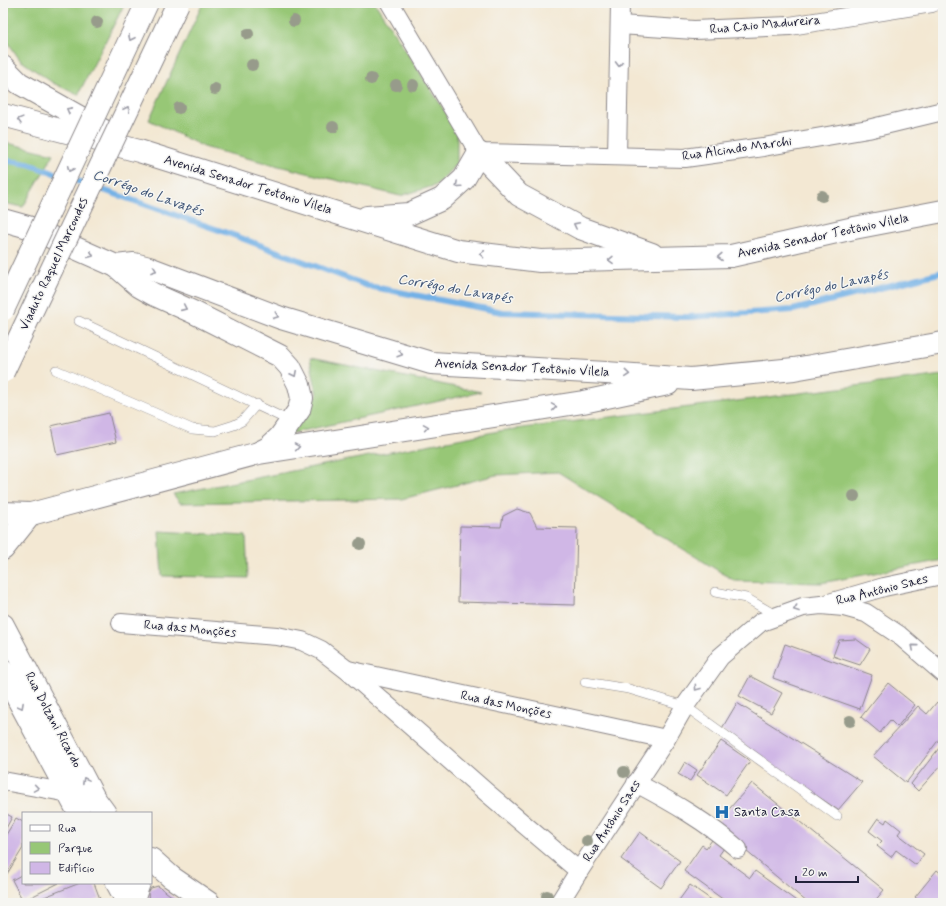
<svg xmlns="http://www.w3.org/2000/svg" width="946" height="906" font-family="Mynerve,sans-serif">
  <rect width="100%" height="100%" fill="#f6f6f2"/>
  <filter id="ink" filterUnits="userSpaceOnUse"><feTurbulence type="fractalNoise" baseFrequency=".025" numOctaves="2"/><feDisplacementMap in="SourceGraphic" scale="8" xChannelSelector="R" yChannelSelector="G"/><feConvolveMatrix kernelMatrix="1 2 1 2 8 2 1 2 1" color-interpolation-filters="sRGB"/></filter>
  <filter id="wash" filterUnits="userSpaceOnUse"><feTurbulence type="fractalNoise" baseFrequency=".012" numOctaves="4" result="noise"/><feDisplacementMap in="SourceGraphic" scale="16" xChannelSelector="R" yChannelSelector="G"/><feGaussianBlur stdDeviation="0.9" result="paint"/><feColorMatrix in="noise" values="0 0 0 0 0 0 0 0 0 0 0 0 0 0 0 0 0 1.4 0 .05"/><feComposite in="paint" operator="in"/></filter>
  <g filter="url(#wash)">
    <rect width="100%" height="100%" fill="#f3e8d3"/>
    <g fill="#97c776" stroke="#5c7458">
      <path d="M 3,3 L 125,3 L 78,95 L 53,83 L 20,60 L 3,35 Z"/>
      <path d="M 203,3 L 375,3 L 457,130 L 457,163 L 437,185 L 400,196 L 206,148 L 149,120 Z"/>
      <path d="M 3,142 L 54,154 L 23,207 L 3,203 Z"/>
      <path d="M 310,358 L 481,392 L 288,434 L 317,395 Z"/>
      <path d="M 943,375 L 943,560 L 821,583 L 735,581 L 558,472 L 496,475 L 402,499 L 180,503 L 173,494 L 499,431 Z"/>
      <path d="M 159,531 L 246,536 L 248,578 L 162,576 Z"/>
    </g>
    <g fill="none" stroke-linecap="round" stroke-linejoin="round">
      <path stroke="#73b1e6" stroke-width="6" d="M 3,160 L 28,164 L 233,235 L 368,286 L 502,312 L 687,317 L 793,310 L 943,272"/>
    </g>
    <g id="blocks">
      <g fill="#d0b7e6">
        <path d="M 109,413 L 116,442 L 57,455 L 51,426 Z"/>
        <path d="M 517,509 L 530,513 L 537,527 L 577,528 L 575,605 L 458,602 L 460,526 L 501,527 L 503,516 Z"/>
        <path d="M 856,639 L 870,649 L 860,665 L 833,656 L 839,640 Z"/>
        <path d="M 785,644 L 872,675 L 860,709 L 773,678 Z"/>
        <path d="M 750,676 L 782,693 L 771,713 L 739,696 Z"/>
        <path d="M 888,683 L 915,705 L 897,727 L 890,720 L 880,733 L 861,717 Z"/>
        <path d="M 937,702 L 943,707 L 943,709 L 939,715 L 943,719 L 943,734 L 906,783 L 873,756 L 918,706 L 927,714 Z"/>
        <path d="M 737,703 L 862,782 L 838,810 L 721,730 Z"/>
        <path d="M 721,741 L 750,761 L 726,795 L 697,775 Z"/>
        <path d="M 943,743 L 943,763 L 918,791 L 911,784 Z"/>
        <path d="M 685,762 L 697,770 L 690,781 L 678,774 Z"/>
        <path d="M 752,783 L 884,890 L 873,903 L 808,903 L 715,825 Z"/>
        <path d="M 3,812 L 12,817 L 3,834 Z"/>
        <path d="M 16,818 L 23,822 L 23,848 L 7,874 L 3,872 L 3,840 Z"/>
        <path d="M 878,818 L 885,823 L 887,819 L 901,830 L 898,834 L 924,854 L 916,865 L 896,850 L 891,857 L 877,846 L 882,841 L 869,831 Z"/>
        <path d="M 640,832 L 680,861 L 661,888 L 621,859 Z"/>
        <path d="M 712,840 L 724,848 L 719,855 L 750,878 L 755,871 L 799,903 L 728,903 L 684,871 L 702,845 L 706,848 Z"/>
        <path d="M 937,870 L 943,875 L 943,903 L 922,903 L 915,897 Z"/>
        <path d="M 23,874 L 23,883 L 59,883 L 23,901 L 12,880 Z"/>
        <path d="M 80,883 L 94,883 L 100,899 L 90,903 L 29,903 Z"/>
        <path d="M 690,885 L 716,903 L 677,903 Z"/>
        <path d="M 158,886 L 181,903 L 149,903 L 148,893 L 151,888 Z"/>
      </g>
    </g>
  </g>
  <g filter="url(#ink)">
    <use href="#blocks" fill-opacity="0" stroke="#8a8587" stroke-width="1"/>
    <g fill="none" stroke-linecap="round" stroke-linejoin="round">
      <g stroke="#8a8587" stroke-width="10">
        <g id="service">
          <path d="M 79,321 L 292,422"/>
          <path d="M 56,370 L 192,429 L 215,431 L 234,425 L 242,421 L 257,404"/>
          <path d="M 715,592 L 746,598 L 777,616"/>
          <path d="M 585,682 L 629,689 L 685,706 L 837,816"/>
        </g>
      </g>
      <g stroke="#8a8587" stroke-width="20">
        <g id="minor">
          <path d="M 390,3 L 479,153 L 685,158 L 763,147 L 868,129 L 943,111"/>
          <path d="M 620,25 L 694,30 L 790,26 L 932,3"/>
          <path d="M 617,156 L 620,3"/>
          <path d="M 829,603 L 884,587 L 937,576 L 943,576"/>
          <path d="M 121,623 L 277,636 L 302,641 L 321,650 L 347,670 L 486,792 L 579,871"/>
          <path d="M 348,670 L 666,739"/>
          <path d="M 3,781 L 69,793"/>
          <path d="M 636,783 C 672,802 707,822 738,849"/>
          <path d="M 559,903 L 579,871 L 666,739 L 685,706 L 720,657 L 761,622 L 803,607 L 821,605 L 844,607 L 866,613 L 899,635 L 943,673"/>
        </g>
      </g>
      <g stroke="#8a8587" stroke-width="24">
        <g id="secondary">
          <path d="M 3,625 L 94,798 L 105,813"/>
          <path d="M 3,671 L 79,813"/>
          <path d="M 151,859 L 171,877 L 209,903"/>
          <path d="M 117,883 L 128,903"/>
          <path d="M 132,903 L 139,883"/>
        </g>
      </g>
      <g stroke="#8a8587" stroke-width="24">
        <g id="trunk">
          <path d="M 3,67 L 19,83 L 106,132"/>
          <path d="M 3,115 L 139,151 L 458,251 L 540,261 L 731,256 L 854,228 L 943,211"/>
          <path d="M 367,217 L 409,214 L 442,199 L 464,179 L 479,153 L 519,195 L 580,228 L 652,254"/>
          <path d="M 3,220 L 28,227 L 116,266 L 134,264 L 149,268 L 281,318 L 431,363 L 606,373 L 691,379 L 794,369 L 943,343"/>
          <path d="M 116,266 L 139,286 L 153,294 L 195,313 L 280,356 L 290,367 L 299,385 L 302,398 L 299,410 L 280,437 L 268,448 L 260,452"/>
          <path d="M 3,513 L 31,514 L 259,453 L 583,402 L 668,384"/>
          <path d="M 3,549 L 31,514"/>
        </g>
      </g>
      <use href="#service" stroke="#fff" stroke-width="9"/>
      <use href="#minor" stroke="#fff" stroke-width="18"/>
      <use href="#secondary" stroke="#fff" stroke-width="22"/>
      <use href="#trunk" stroke="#fff" stroke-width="22"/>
      <g stroke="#8a8587" stroke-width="24" stroke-linecap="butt">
        <g id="secondary-bridge">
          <path d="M 3,310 L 147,3"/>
          <path d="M 3,372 L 178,3"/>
        </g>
      </g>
      <use href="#secondary-bridge" stroke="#fff" stroke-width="22"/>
    </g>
    <g fill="#979b8b">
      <circle cx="294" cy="21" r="6"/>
      <circle cx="97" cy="22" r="6"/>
      <circle cx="248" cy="34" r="6"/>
      <circle cx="252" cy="65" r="6"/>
      <circle cx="371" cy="79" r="6"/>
      <circle cx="396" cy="85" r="6"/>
      <circle cx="413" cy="85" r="6"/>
      <circle cx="215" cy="89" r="6"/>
      <circle cx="179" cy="108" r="6"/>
      <circle cx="333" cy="127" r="6"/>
      <circle cx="822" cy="196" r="6"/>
      <circle cx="854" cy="496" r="6"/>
      <circle cx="360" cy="544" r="6"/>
      <circle cx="850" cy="721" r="6"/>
      <circle cx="624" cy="772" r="6"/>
      <circle cx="587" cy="841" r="6"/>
      <circle cx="547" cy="896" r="6"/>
    </g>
    <defs><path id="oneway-chevron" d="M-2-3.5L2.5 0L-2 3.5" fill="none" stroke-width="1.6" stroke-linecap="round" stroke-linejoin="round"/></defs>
    <g stroke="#9c9ca7">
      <use href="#oneway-chevron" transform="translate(131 38) rotate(115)"/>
      <use href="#oneway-chevron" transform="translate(619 64) rotate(91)"/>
      <use href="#oneway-chevron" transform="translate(127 109) rotate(-65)"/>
      <use href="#oneway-chevron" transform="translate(69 110) rotate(-151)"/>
      <use href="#oneway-chevron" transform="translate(20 120) rotate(-165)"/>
      <use href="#oneway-chevron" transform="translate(70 169) rotate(115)"/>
      <use href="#oneway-chevron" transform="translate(458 185) rotate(138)"/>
      <use href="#oneway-chevron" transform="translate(576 225) rotate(-153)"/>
      <use href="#oneway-chevron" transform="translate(482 254) rotate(-173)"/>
      <use href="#oneway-chevron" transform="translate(91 255) rotate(23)"/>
      <use href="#oneway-chevron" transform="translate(720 257) rotate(178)"/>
      <use href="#oneway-chevron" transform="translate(611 260) rotate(179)"/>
      <use href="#oneway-chevron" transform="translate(154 270) rotate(20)"/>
      <use href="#oneway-chevron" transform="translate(184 308) rotate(24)"/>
      <use href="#oneway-chevron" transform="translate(276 316) rotate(20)"/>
      <use href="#oneway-chevron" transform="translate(400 354) rotate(17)"/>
      <use href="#oneway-chevron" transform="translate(294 374) rotate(63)"/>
      <use href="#oneway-chevron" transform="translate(627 374) rotate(5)"/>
      <use href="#oneway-chevron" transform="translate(554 407) rotate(-9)"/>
      <use href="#oneway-chevron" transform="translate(426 427) rotate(-9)"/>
      <use href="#oneway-chevron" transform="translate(297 447) rotate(-9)"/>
      <use href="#oneway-chevron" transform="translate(796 609) rotate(160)"/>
      <use href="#oneway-chevron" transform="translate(914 647) rotate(-139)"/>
      <use href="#oneway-chevron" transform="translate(697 688) rotate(126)"/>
      <use href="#oneway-chevron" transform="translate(21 706) rotate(62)"/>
      <use href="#oneway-chevron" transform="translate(85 780) rotate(-118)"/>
      <use href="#oneway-chevron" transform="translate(36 788) rotate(9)"/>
    </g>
  </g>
  <defs>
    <g id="hospital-bare" transform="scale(1.2)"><path d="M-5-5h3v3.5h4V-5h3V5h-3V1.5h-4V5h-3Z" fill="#1f6fb2" stroke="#f6f6f2" stroke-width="2.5" paint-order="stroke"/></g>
  </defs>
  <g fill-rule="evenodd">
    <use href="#hospital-bare" x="722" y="812"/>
  </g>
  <g text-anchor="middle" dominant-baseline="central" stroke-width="3" stroke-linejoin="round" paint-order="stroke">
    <g font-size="13" fill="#22223b" stroke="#f6f6f2">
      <text transform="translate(765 25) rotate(-5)">Rua Caio Madureira</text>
      <text transform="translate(737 149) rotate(-8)">Rua Alcindo Marchi</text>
      <text transform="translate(248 185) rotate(17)">Avenida Senador Teotônio Vilela</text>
      <text transform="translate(823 236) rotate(-12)">Avenida Senador Teotônio Vilela</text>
      <text transform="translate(54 264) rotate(-65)">Viaduto Raquel Marcondes</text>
      <text transform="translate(522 368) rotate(3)">Avenida Senador Teotônio Vilela</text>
      <text transform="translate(882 590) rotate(-14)">Rua Antônio Saes</text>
      <text transform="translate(190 629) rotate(5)">Rua das Monções</text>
      <text transform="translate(506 705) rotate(12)">Rua das Monções</text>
      <text transform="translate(53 720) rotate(62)">Rua Dolzani Ricardo</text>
      <text transform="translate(612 821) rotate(-57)">Rua Antônio Saes</text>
    </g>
    <g font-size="13" fill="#22223b" stroke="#f6f6f2" text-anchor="start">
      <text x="734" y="812">Santa Casa</text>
    </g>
    <g font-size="14" font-style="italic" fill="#3e5477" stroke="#f6f6f2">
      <text transform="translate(148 193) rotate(19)">Corrégo do Lavapés</text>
      <text transform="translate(831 286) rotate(-12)">Corrégo do Lavapés</text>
      <text transform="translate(455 289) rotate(10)">Corrégo do Lavapés</text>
    </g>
  </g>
  <rect width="946" height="906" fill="none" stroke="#f6f6f2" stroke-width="16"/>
  <rect x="22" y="812" width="130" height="72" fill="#f6f6f2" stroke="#a1a1a9"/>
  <rect x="30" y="825" width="20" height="6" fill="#ffffff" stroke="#a1a1a9"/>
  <text x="58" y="832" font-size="12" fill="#22223b">Rua</text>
  <rect x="30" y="842" width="20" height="12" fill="#97c776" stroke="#a1a1a9"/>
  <text x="58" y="852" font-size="12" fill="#22223b">Parque</text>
  <rect x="30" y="862" width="20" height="12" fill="#d0b7e6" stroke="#a1a1a9"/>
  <text x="58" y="872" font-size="12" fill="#22223b">Edifício</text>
  <path d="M796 876v6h62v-6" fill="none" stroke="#22223b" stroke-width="2"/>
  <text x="802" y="876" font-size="12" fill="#22223b" stroke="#f6f6f2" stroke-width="3" paint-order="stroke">20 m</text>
</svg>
